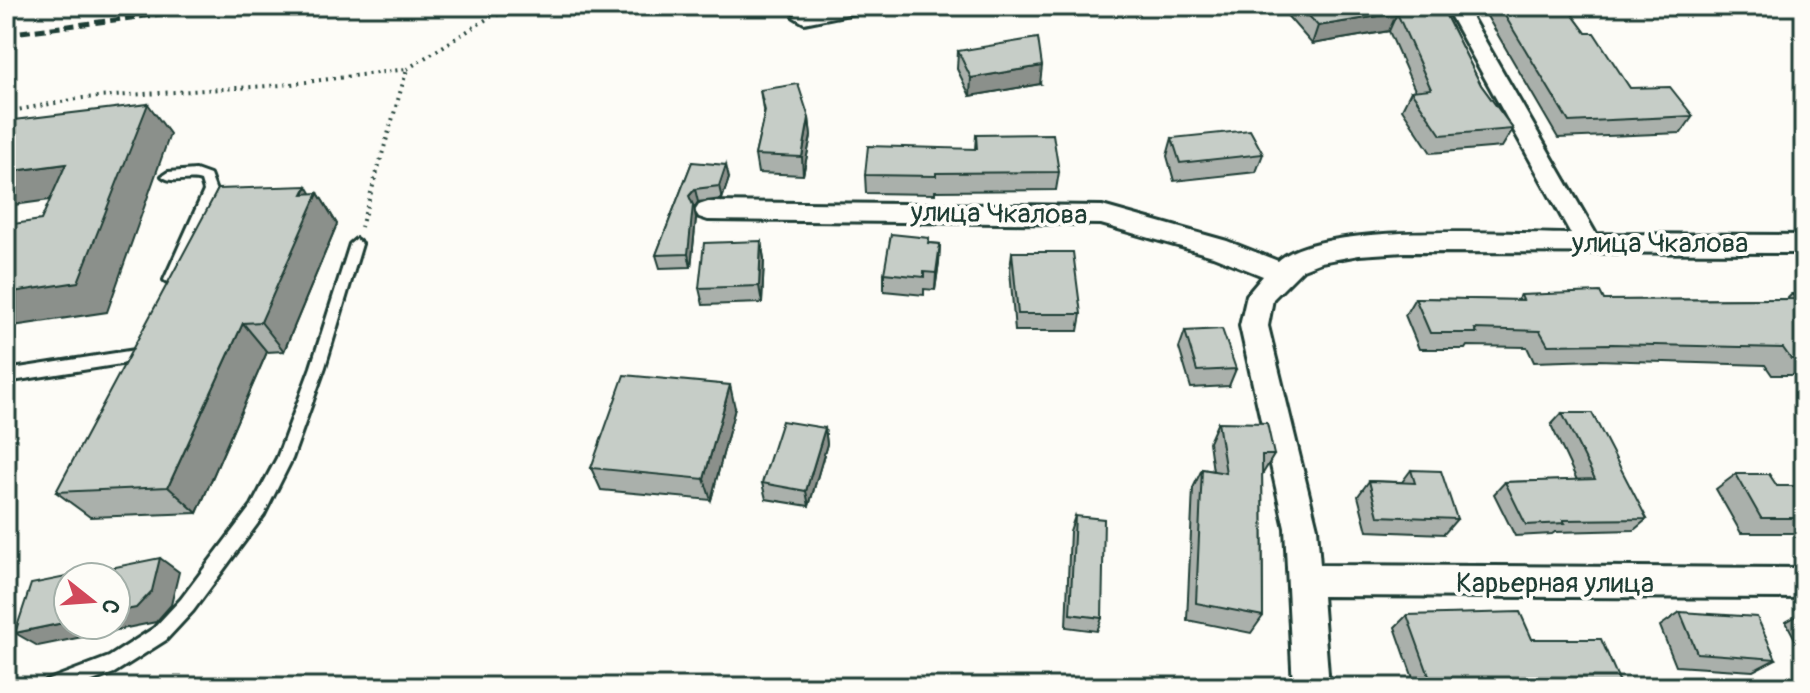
<svg xmlns="http://www.w3.org/2000/svg" width="1810" height="693" font-family="Pangolin,sans-serif">
  <rect width="100%" height="100%" fill="#fdfcf7"/>
  <filter id="ink" filterUnits="userSpaceOnUse"><feTurbulence type="fractalNoise" baseFrequency=".0125" numOctaves="2"/><feDisplacementMap in="SourceGraphic" scale="16" xChannelSelector="R" yChannelSelector="G"/><feConvolveMatrix kernelMatrix="1 2 1 2 8 2 1 2 1" color-interpolation-filters="sRGB"/></filter>
  <g filter="url(#ink)">
    <g fill="none" stroke-linecap="round" stroke-linejoin="round">
      <g stroke="#1f3d34" stroke-width="6">
        <g id="lane">
          <path d="M 196,170 L 210,175 L 216,191 L 178,280 L 171,285 L 164,280 L 204,191 L 201,181 C 188,176 172,185 162,176 L 168,172 Z"/>
          <path d="M 356,239 L 362,244 L 325,367 L 292,459 L 264,515 L 193,611 L 166,640 L 114,673 L 76,687 L 43,687 L 46,681 L 109,657 L 154,628 L 181,599 L 252,505 L 277,458 L 311,367 L 350,244 Z"/>
          <path d="M 143,341 L 148,343 L 150,347 L 145,359 L 140,361 L 6,382 L 6,370 L 135,350 L 138,343 Z"/>
        </g>
      </g>
      <g stroke="#1f3d34" stroke-width="6">
        <g id="street">
          <path d="M 829,6 L 872,6 L 869,10 L 804,23 L 794,17 L 797,13 Z"/>
          <path d="M 1445,6 L 1465,6 L 1596,234 L 1804,235 L 1804,253 L 1405,252 L 1359,255 L 1321,262 L 1303,269 L 1273,299 L 1268,326 L 1317,528 L 1320,565 L 1804,568 L 1804,598 L 1322,596 L 1329,687 L 1293,687 L 1285,528 L 1240,326 L 1247,295 L 1263,276 L 1213,256 L 1101,224 L 708,220 L 699,217 L 695,211 L 699,205 L 708,202 L 1102,206 L 1227,241 L 1278,261 C 1321,221 1509,234 1571,234 Z"/>
        </g>
      </g>
      <g stroke="#1f3d34" stroke-width="4" stroke-dasharray="2 5" stroke-linecap="butt">
        <path d="M 745,6 L 779,12"/>
        <path d="M 407,69 L 490,17 L 524,6"/>
        <path d="M 6,112 L 83,98 L 283,85 L 407,69 L 361,227"/>
      </g>
      <use href="#lane" fill="#fdfcf7" fill-rule="evenodd"/>
      <use href="#street" fill="#fdfcf7" fill-rule="evenodd"/>
      <path stroke="#1f3d34" stroke-width="5" stroke-dasharray="10 5" stroke-linecap="butt" d="M 6,34 L 224,6"/>
    </g>
    <g fill="#aab0ab" stroke="#1f3d34" stroke-width="2">
      <path d="M 1286,6 L 1441,6 L 1481,85 L 1513,129 L 1502,147 L 1431,153 L 1402,109 L 1411,91 L 1415,90 L 1389,31 L 1312,44 L 1284,12 Z"/>
      <path d="M 1481,6 L 1566,6 L 1586,33 L 1630,88 L 1693,116 L 1681,133 L 1558,138 Z"/>
      <path d="M 958,51 L 1040,84 L 970,96 L 957,69 Z"/>
      <path d="M 760,90 L 809,118 L 811,136 L 803,175 L 758,173 L 755,155 L 764,116 Z"/>
      <path d="M 976,135 L 1059,172 L 1056,190 L 935,191 L 935,194 L 866,193 L 865,175 L 975,149 Z"/>
      <path d="M 1172,138 L 1263,154 L 1256,172 L 1174,181 L 1167,156 Z"/>
      <path d="M 692,162 L 729,178 L 722,199 L 698,202 L 694,208 L 696,218 L 691,267 L 660,268 L 656,255 Z"/>
      <path d="M 318,193 L 337,224 L 284,351 L 267,352 L 197,513 L 90,517 L 56,492 L 312,194 Z"/>
      <path d="M 929,238 L 929,243 L 940,244 L 939,262 L 935,290 L 924,289 L 924,295 L 884,291 L 884,273 Z"/>
      <path d="M 761,241 L 764,259 L 762,303 L 703,305 L 699,288 Z"/>
      <path d="M 1012,252 L 1081,314 L 1078,331 L 1015,331 L 1010,270 Z"/>
      <path d="M 1792,294 L 1804,294 L 1804,375 L 1772,375 L 1765,365 L 1597,360 L 1534,362 L 1527,347 L 1467,346 L 1465,349 L 1419,349 L 1405,315 L 1415,298 L 1517,300 L 1521,295 L 1604,300 L 1787,299 Z"/>
      <path d="M 1185,331 L 1236,369 L 1229,386 L 1191,388 L 1179,348 Z"/>
      <path d="M 735,408 L 711,500 L 601,490 L 591,468 Z"/>
      <path d="M 1562,413 L 1647,519 L 1634,530 L 1555,532 L 1552,534 L 1515,536 L 1494,494 L 1505,482 L 1577,480 L 1551,425 Z"/>
      <path d="M 1218,422 L 1274,455 L 1262,475 L 1263,616 L 1251,633 L 1187,620 L 1193,488 L 1202,469 L 1213,471 L 1209,442 Z"/>
      <path d="M 825,428 L 827,444 L 809,506 L 766,499 L 762,483 Z"/>
      <path d="M 1411,470 L 1457,519 L 1444,534 L 1367,531 L 1358,496 L 1369,481 L 1402,482 Z"/>
      <path d="M 1736,474 L 1804,497 L 1804,526 L 1795,533 L 1741,533 L 1716,489 Z"/>
      <path d="M 1075,516 L 1102,618 L 1097,631 L 1066,627 L 1070,531 Z"/>
      <path d="M 1680,612 L 1776,659 L 1753,671 L 1676,666 L 1660,626 Z"/>
      <path d="M 1804,612 L 1804,656 L 1786,622 Z"/>
      <path d="M 1407,615 L 1532,639 L 1622,687 L 1416,687 L 1395,627 Z"/>
    </g>
    <g fill="#8b908b" stroke="#1f3d34" stroke-width="2">
      <path d="M 1397,13 L 1389,31 L 1312,44 L 1318,26 Z"/>
      <path d="M 1042,66 L 1040,84 L 970,96 L 971,78 Z"/>
      <path d="M 148,104 L 170,134 L 107,312 L 6,327 L 6,293 Z"/>
      <path d="M 809,118 L 811,136 L 803,175 L 802,157 Z"/>
      <path d="M 66,164 L 93,194 L 6,206 L 6,172 Z"/>
      <path d="M 726,165 L 729,178 L 722,199 L 719,186 Z"/>
      <path d="M 307,186 L 315,200 L 318,193 L 337,224 L 284,351 L 261,322 Z"/>
      <path d="M 695,189 L 698,202 L 694,208 L 696,218 L 691,267 L 688,254 L 689,196 Z"/>
      <path d="M 761,241 L 764,259 L 762,303 L 759,286 Z"/>
      <path d="M 940,244 L 939,262 L 935,290 L 936,273 Z"/>
      <path d="M 243,323 L 267,352 L 197,513 L 168,487 Z"/>
      <path d="M 730,385 L 735,408 L 711,500 L 704,479 Z"/>
      <path d="M 825,428 L 827,444 L 809,506 L 806,491 Z"/>
      <path d="M 160,558 L 179,572 L 171,605 L 156,622 L 38,646 L 15,633 L 68,622 L 68,625 L 116,625 L 116,612 Z"/>
    </g>
    <g fill="#c6cdc7" stroke="#1f3d34" stroke-width="2">
      <path d="M 1300,6 L 1441,6 L 1481,85 L 1513,129 L 1441,135 L 1411,91 L 1431,89 L 1397,13 L 1318,26 Z"/>
      <path d="M 1499,6 L 1566,6 L 1586,33 L 1594,33 L 1630,88 L 1670,87 L 1693,116 L 1569,122 Z"/>
      <path d="M 1038,38 L 1042,66 L 971,78 L 958,51 Z"/>
      <path d="M 798,84 L 809,118 L 802,157 L 755,155 L 765,111 L 760,90 Z"/>
      <path d="M 148,104 L 78,282 L 6,293 L 6,225 L 41,220 L 66,164 L 6,172 L 6,121 Z"/>
      <path d="M 1250,130 L 1263,154 L 1180,163 L 1172,138 Z"/>
      <path d="M 1053,134 L 1059,172 L 936,173 L 936,176 L 865,175 L 868,146 L 977,149 L 976,135 Z"/>
      <path d="M 692,162 L 726,165 L 719,186 L 695,189 L 689,196 L 693,205 L 688,254 L 656,255 Z"/>
      <path d="M 307,186 L 303,194 L 318,193 L 261,322 L 243,323 L 168,487 L 56,492 L 218,189 Z"/>
      <path d="M 891,234 L 929,238 L 928,243 L 940,244 L 936,273 L 924,272 L 924,277 L 884,273 Z"/>
      <path d="M 761,241 L 759,286 L 699,288 L 704,243 Z"/>
      <path d="M 1012,252 L 1073,252 L 1081,314 L 1018,314 Z"/>
      <path d="M 1600,292 L 1604,300 L 1796,299 L 1792,294 L 1804,294 L 1804,359 L 1791,359 L 1783,348 L 1612,344 L 1548,345 L 1540,331 L 1475,329 L 1477,333 L 1430,333 L 1415,298 L 1523,300 L 1521,295 Z"/>
      <path d="M 1222,329 L 1236,369 L 1197,371 L 1185,331 Z"/>
      <path d="M 624,375 L 730,385 L 704,479 L 591,468 Z"/>
      <path d="M 1562,413 L 1592,413 L 1647,519 L 1563,520 L 1565,523 L 1526,525 L 1505,482 L 1595,479 Z"/>
      <path d="M 782,421 L 825,428 L 806,491 L 762,483 Z"/>
      <path d="M 1218,422 L 1267,423 L 1274,455 L 1262,455 L 1263,616 L 1196,603 L 1202,469 L 1226,473 Z"/>
      <path d="M 1411,470 L 1441,471 L 1457,519 L 1378,516 L 1369,481 L 1415,483 Z"/>
      <path d="M 1736,474 L 1769,474 L 1777,486 L 1798,486 L 1804,497 L 1804,518 L 1761,518 Z"/>
      <path d="M 1075,516 L 1104,519 L 1102,618 L 1070,614 Z"/>
      <path d="M 160,558 L 152,591 L 136,608 L 116,612 L 116,577 L 68,577 L 68,622 L 15,633 L 31,584 Z"/>
      <path d="M 1520,612 L 1532,639 L 1601,639 L 1622,687 L 1433,687 L 1407,615 Z"/>
      <path d="M 1680,612 L 1757,617 L 1776,659 L 1697,653 Z"/>
    </g>
  </g>
  <g text-anchor="middle" dominant-baseline="central" stroke-width="8" stroke-linejoin="round" paint-order="stroke">
    <g font-size="28" fill="#1f3d34" stroke="#fdfcf7">
      <text transform="translate(999 214) rotate(1)">улица Чкалова</text>
      <text x="1660" y="243">улица Чкалова</text>
      <text x="1555" y="583">Карьерная улица</text>
    </g>
  </g>
  <rect width="1810" height="693" fill="none" stroke="#fdfcf7" stroke-width="32"/>
  <rect x="16" y="16" width="1778" height="661" fill="none" stroke="#1f3d34" stroke-width="3" filter="url(#ink)"/>
  <g transform="translate(92 601) rotate(107)"><circle r="38" fill="#fdfcf7" stroke="#a4b0a9" stroke-width="2"/>
  <path d="M0-6L14 30L0 20L-14 30Z" fill="#d1495b"/>
  <text y="-12" font-size="22" font-weight="bold" text-anchor="middle" fill="#1f3d34">С</text>
  </g>
</svg>
